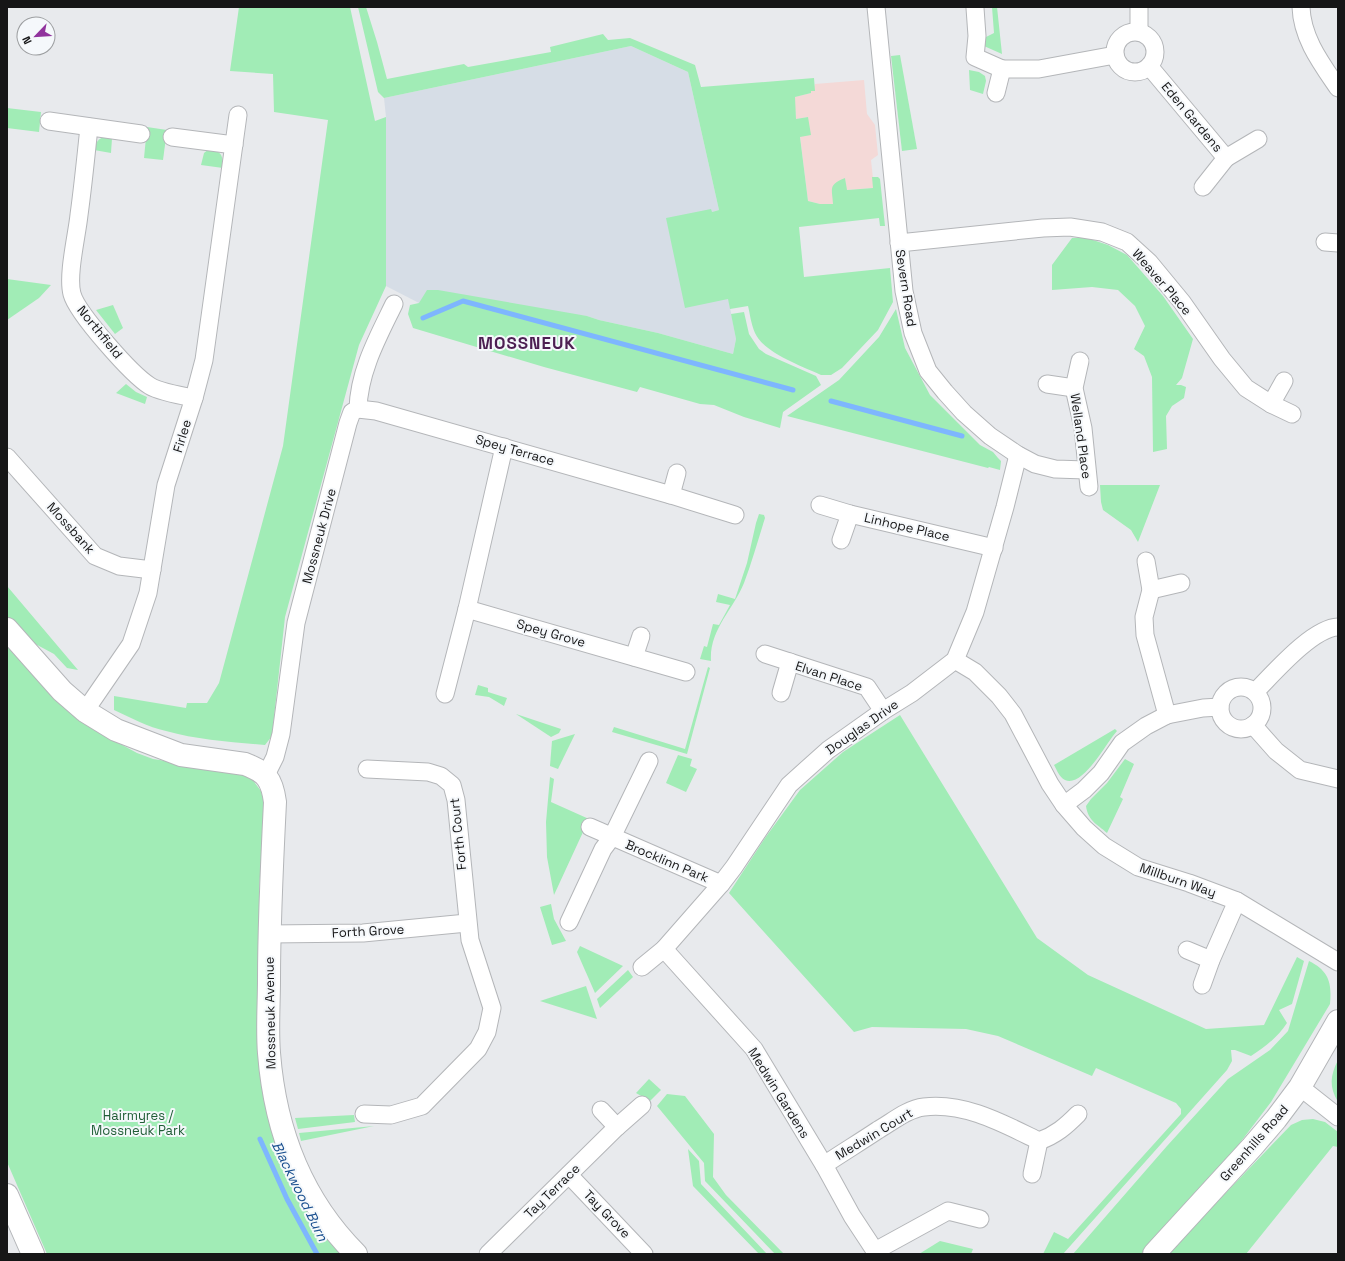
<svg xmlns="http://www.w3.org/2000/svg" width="1345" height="1261" font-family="'Space Grotesk',sans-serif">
  <rect width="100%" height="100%" fill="#e8eaed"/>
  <path fill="#f4d9d7" d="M 864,80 L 867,114 L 875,125 L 878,155 L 871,160 L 874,188 L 846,190 L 845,178 L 834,204 L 820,204 L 808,201 L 800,136 L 808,117 L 796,119 L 794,97 L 811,93 L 811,91 L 814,90 L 815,84 Z"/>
  <path fill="#d6dde6" d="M 631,46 L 688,72 L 719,210 L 712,212 L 736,339 L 733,354 L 658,333 L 599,320 L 587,316 L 419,303 L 386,286 L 386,117 L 384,98 Z"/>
  <g fill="#a1ecb6">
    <path d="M 239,7 L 350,7 L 375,121 L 386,117 L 386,286 L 359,345 L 285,617 L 272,736 L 265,745 C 232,742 198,740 166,731 C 148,727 131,718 114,710 L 114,696 L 186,708 L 187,703 L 207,703 L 219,683 L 283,446 L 328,120 L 274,112 L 273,74 L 230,71 Z"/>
    <path d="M 358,7 L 366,7 L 377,42 L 387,79 L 464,64 L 468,67 L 551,52 L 550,47 L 603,34 L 608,40 L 630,38 L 695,65 L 701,87 L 814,78 L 815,91 L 811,91 L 811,93 L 795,97 L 796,119 L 808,117 L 811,135 L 800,137 L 808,201 L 820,204 L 833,204 C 832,188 828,185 845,178 L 847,190 L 873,188 L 872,177 L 878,177 L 880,179 L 885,226 L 880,226 L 879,218 L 799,227 L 804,277 L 890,268 L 893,302 L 878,330 L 842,368 L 831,375 L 821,375 C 802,366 764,353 755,333 C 751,324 750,314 748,306 L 730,309 L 728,299 L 685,308 L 666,218 L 711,209 L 712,212 L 719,210 L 688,72 L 631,46 L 384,98 L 378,92 Z"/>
    <path d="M 992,7 L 997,7 L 1002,54 L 984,46 L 984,38 L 994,33 Z"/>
    <path d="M 900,55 L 917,149 L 902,151 L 891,56 Z"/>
    <path d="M 969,70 L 979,72 L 985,76 L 986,81 L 983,94 L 970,90 Z"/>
    <path d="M 7,108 L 41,112 L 39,132 L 7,128 Z"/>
    <path d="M 147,127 L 167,130 L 163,160 L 144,158 Z"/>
    <path d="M 107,136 L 112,138 L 111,153 L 94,150 C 96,142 98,138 107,136 Z"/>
    <path d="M 209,149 C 222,151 223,156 223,168 L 201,165 L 204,153 Z"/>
    <path d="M 1072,238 L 1087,238 L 1108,245 L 1127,255 L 1163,296 L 1193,339 L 1182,378 L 1176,385 L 1181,385 L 1186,387 L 1184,398 L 1172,406 L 1166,416 L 1167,449 L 1153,452 L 1152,377 L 1144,356 L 1134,349 L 1145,326 L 1135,306 L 1118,290 L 1092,287 L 1052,290 L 1052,265 Z"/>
    <path d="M 7,279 L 51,285 L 39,298 L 7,320 Z"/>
    <path d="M 427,290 L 438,290 L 587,316 L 599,320 L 658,333 L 733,354 L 736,339 L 731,314 L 744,312 L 749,334 L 759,349 L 766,354 L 816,376 L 821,385 L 783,412 L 780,428 L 744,417 L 714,405 L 700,404 L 640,387 L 637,392 L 544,367 L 413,328 L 408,314 L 410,305 L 419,303 Z"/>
    <path d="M 113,305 L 123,328 L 115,334 L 96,310 Z"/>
    <path d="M 896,309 L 905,348 L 930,395 L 980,445 L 993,452 L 998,458 L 1001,461 L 1000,470 L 989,467 L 988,468 L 787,416 L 839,380 L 879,337 Z"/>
    <path d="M 126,384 L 136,392 L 147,397 L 145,404 L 116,393 Z"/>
    <path d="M 1100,485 L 1160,485 L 1138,542 L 1131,530 L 1103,510 L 1101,502 Z"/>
    <path d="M 759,514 L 764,515 L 765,518 C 758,540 752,562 744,583 C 733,610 709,630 711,661 L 700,659 L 704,646 L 707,647 L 713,624 L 719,625 L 730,605 L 716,602 L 718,594 L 735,599 L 747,563 L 756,523 Z"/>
    <path d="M 7,586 L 78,670 L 67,668 L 54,654 L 26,639 L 7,616 Z"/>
    <path d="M 7,646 L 62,702 L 91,728 L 137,753 L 153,759 L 239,772 L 252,779 L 261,791 L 265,807 L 259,890 L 261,1040 L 267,1105 L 347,1254 L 47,1254 L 7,1162 Z"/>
    <path d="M 708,667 L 710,668 L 687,754 L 612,732 L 614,727 L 685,749 Z"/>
    <path d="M 478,685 L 488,688 L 488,692 L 507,698 L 504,706 L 489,697 L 475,695 Z"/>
    <path d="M 516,714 L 561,729 L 559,733 L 551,737 Z"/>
    <path d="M 900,715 L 1037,938 L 1088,975 L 1206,1029 L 1264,1025 L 1297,957 L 1304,961 L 1292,1004 L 1279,1010 L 1287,1023 C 1278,1037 1265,1047 1251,1056 L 1235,1050 L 1231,1050 L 1232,1061 L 1227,1070 L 1063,1254 L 1043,1254 L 1054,1232 L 1068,1239 L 1181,1114 L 1181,1109 L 1176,1103 L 1096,1068 L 1092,1076 L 998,1036 L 966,1029 L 872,1027 L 854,1032 L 729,893 L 765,838 L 800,790 L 843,752 Z"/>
    <path d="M 1115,729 L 1117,731 C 1106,743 1083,788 1065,780 C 1059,777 1057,770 1054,765 Z"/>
    <path d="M 575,734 L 558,769 L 550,766 L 552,741 Z"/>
    <path d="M 678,755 L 692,759 L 690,766 L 697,769 L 686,792 L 666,783 Z"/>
    <path d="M 1125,759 L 1134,764 L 1120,797 L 1123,799 L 1107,833 C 1097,824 1088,821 1086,806 L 1091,799 L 1107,783 Z"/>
    <path d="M 550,777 L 554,779 L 551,802 L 589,819 L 554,895 L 547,857 L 546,822 Z"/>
    <path d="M 551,904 L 554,919 L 566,941 L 552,945 L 540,907 Z"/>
    <path d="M 580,946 L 623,966 L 595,993 L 577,952 Z"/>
    <path d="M 1309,961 C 1329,971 1332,983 1330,1004 L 1271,1102 L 1233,1152 L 1141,1254 L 1073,1254 L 1167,1146 L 1228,1079 L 1270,1050 L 1288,1031 Z"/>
    <path d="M 628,970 L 633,977 L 600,1008 L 597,999 Z"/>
    <path d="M 586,986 L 597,1019 L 540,1001 Z"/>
    <path d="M 1338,1060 L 1338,1102 C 1329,1087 1330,1076 1338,1060 Z"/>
    <path d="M 649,1079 L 661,1090 L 650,1101 L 636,1093 Z"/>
    <path d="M 667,1094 L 685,1096 L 714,1134 L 713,1177 L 726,1195 L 784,1254 L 775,1254 L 705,1181 L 704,1163 L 657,1106 Z"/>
    <path d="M 354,1115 L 355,1122 L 298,1129 L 295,1118 Z"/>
    <path d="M 1313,1119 L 1325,1122 L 1338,1132 L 1338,1147 L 1333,1146 L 1246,1254 L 1167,1254 L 1291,1125 L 1302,1120 Z"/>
    <path d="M 374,1126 L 301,1141 L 299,1133 Z"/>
    <path d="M 688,1149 L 699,1161 L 701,1184 L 767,1254 L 759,1254 L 693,1186 Z"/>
    <path d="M 940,1241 L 973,1249 L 971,1254 L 919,1254 Z"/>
  </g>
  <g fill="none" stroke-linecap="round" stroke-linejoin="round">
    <g stroke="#7eb6fe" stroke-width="5">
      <path d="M 423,318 L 463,301 L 793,390"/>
      <path d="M 831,401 L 962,436"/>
      <path d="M 260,1139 L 287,1199 L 317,1254"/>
    </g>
    <g stroke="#b4b6b9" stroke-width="19">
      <g id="street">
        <path d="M 876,7 L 904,291 L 913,333 L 928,371 L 945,392 L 964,413 L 990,436 L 1018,455 L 1035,464 L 1055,469 L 1086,470"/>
        <path d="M 1301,7 C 1302,38 1321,63 1338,88"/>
        <path d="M 975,8 L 977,36 L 975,57 L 1002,69"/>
        <path d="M 1139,32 L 1139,7"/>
        <circle cx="1135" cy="52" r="20"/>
        <path d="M 1149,66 L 1226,158 L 1258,139"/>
        <path d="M 996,93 L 1002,69 L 1039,69 L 1115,55"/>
        <path d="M 49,121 L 141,134"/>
        <path d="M 89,127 C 86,156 83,186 79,215 C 77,235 67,275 72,294 C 77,313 132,375 150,386 C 158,391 183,396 194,398"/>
        <path d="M 172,137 L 234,145"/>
        <path d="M 1203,187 L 1226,158"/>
        <path d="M 1325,242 L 1338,243"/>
        <path d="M 899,243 L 1043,228 L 1070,227 L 1102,232 L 1127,242 L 1149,262 L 1182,302 L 1222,359 L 1246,388 L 1271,404 L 1292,414"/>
        <path d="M 1080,361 L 1074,388 L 1083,428 L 1089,487"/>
        <path d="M 1047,384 L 1074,388"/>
        <path d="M 1271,404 L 1284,381"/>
        <path d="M 358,409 L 376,411 L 671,495 L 735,515"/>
        <path d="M 7,457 L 95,556 L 119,566 L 152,570"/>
        <path d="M 671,495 L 677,473"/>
        <path d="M 820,505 L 850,514 L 994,548"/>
        <path d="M 841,540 L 850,514"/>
        <path d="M 1146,561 L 1151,590 L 1144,617 L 1145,635 L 1167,715"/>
        <path d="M 1151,590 L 1181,583"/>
        <path d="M 467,609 L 686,672"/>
        <path d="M 765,654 L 867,687 L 883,711"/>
        <path d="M 634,657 L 641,636"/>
        <path d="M 955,660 L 975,672 L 999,696 L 1013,714 L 1050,784 L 1064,805 L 1084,828 L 1104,846 L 1138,867 L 1189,883 L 1237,901 L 1338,962"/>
        <circle cx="1241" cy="708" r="21"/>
        <path d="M 1255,692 C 1273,674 1312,628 1338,627"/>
        <path d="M 781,693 L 790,662"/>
        <path d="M 445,694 L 467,609 L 504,447"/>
        <path d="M 85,711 L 131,644 L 148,593 L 166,485 L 194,398 L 204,360 L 238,115"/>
        <path d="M 1253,725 L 1276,751 L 1300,770 L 1338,779"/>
        <path d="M 266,775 L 275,757 L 281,734 L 296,623 L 348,423 L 352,412 L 358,409 C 359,371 378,337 394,304"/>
        <path d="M 1064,805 L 1084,790 L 1101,773 L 1122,743 L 1146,726 L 1167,715 L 1203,708 L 1220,707"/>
        <path d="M 590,827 L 721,884"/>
        <path d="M 569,922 L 603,849 L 612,837 L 649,761"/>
        <path d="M 269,934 L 363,933 L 467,923"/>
        <path d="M 664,949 L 754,1049 L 824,1165 L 852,1216 L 877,1254"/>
        <path d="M 1187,950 L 1211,960"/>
        <path d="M 642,967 L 664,949 L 721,884 L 734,867 L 789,785 L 828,750 L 883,711 L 912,693 L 955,660 L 975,612 L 1005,507 L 1018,455"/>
        <path d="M 1202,985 L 1211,960 L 1237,901"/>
        <path d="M 1300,1087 L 1338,1117"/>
        <path d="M 601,1110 L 617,1127"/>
        <path d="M 364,1114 L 391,1115 L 422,1106 L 478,1049 L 487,1032 L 492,1008 L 470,940 L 456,800 L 452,785 L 441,776 L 428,772 L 367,769"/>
        <path d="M 824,1165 C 842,1153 860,1142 878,1130 C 892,1122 907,1109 924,1107 C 965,1102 1004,1124 1039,1141 C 1056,1135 1066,1126 1078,1114"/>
        <path d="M 1032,1174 L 1039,1141"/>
        <path d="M 569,1175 L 644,1254"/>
        <path d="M 875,1251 L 948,1211 L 980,1219"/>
        <path d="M 488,1254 L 617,1127 L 642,1105"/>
      </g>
    </g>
    <g stroke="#b4b6b9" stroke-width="24">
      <g id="secondary">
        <path d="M 7,629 L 62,691 L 85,711 L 116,730 L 181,755 L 245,764 C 266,772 272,779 275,802 C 272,861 269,921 269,980 C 269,1004 267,1029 269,1053 C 275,1130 301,1199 356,1254"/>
        <path d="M 7,1195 L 33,1254"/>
        <path d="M 1154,1254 L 1252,1147 L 1276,1119 L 1300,1087 L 1338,1021"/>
      </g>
    </g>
    <use href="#street" stroke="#fff" stroke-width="17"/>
    <use href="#secondary" stroke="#fff" stroke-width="22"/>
  </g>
  <g text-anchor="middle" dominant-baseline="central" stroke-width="4" stroke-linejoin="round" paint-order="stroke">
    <g font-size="13" fill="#161617" stroke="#f5f8fb">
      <text transform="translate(1192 117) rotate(50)">Eden Gardens</text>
      <text transform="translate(1162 282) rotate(49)">Weaver Place</text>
      <text transform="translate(906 288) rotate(81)">Severn Road</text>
      <text transform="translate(100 332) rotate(51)">Northfield</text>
      <text transform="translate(182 436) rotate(-73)">Firlee</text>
      <text transform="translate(1081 436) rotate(82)">Welland Place</text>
      <text transform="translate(515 450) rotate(16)">Spey Terrace</text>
      <text transform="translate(907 527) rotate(13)">Linhope Place</text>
      <text transform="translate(71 528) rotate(48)">Mossbank</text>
      <text transform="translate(319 536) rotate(-75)">Mossneuk Drive</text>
      <text transform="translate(551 633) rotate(16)">Spey Grove</text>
      <text transform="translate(829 676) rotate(18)">Elvan Place</text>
      <text transform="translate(862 727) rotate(-35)">Douglas Drive</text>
      <text transform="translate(458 834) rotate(-96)">Forth Court</text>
      <text transform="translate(667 861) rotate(23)">Brocklinn Park</text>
      <text transform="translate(1178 880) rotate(19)">Millburn Way</text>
      <text transform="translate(368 931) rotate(-3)">Forth Grove</text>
      <text transform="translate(270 1013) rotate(-91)">Mossneuk Avenue</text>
      <text transform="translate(779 1093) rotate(58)">Medwin Gardens</text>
      <text transform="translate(874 1134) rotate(-31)">Medwin Court</text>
      <text transform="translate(1254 1143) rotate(-49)">Greenhills Road</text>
      <text transform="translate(552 1191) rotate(-44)">Tay Terrace</text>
      <text transform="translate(607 1214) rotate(46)">Tay Grove</text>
    </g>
    <g font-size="13" fill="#205d36" stroke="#f5f8fb">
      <text x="138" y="1115">Hairmyres /<tspan x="138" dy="15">Mossneuk Park</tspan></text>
    </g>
    <g font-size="14" font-style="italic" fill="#184e8e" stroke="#f5f8fb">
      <text transform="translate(300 1191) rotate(64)">Blackwood Burn</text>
    </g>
    <g font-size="17" font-weight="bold" letter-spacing="1" fill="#4c1f52" stroke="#f5f8fb">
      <text x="527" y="343">MOSSNEUK</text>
    </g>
  </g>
  <rect width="1345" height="1261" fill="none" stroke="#161617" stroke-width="16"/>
  <g transform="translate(36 36) rotate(245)"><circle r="19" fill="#f5f8fb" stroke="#9c9ea0"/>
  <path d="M0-3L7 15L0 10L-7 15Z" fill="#91339d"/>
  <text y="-6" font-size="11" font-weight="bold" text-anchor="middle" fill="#161617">N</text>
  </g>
</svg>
